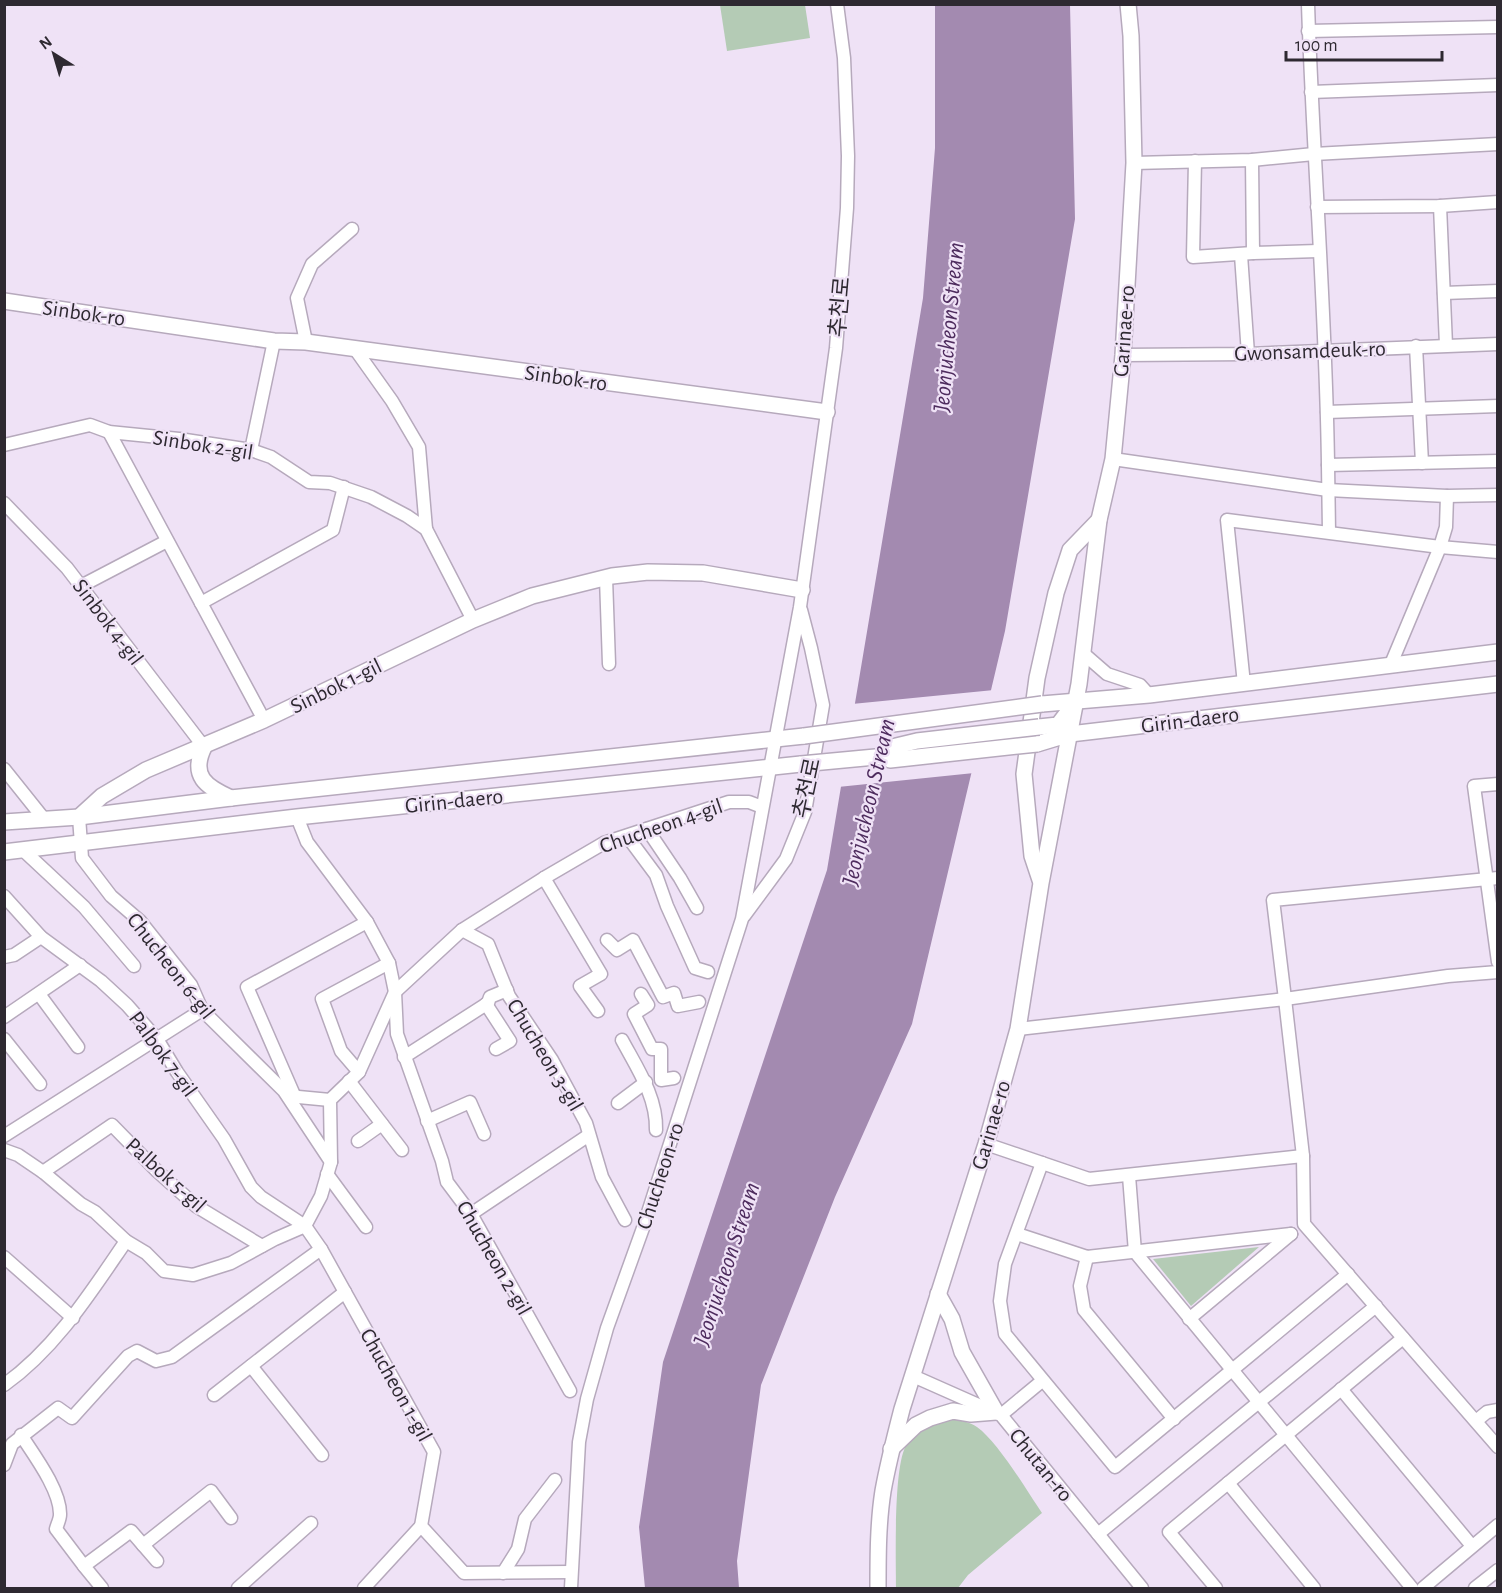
<svg xmlns="http://www.w3.org/2000/svg" width="1502" height="1593" font-family="'Alegreya Sans','Noto Sans KR',sans-serif">
  <rect width="100%" height="100%" fill="#efe2f6"/>
  <g fill="#b4cbb5">
    <path d="M 720,5 L 805,5 L 810,38 L 727,51 Z"/>
    <path d="M 1259,1247 L 1191,1306 L 1153,1259 Z"/>
    <path d="M 950,1419 C 959,1420 970,1422 977,1427 C 998,1442 1027,1491 1042,1513 L 968,1575 L 958,1588 L 896,1588 C 896,1561 893,1463 907,1444 C 917,1429 934,1423 950,1419 Z"/>
  </g>
  <path fill="#a38ab0" d="M 935,5 L 1070,5 L 1075,219 L 1005,631 L 912,1024 L 835,1197 L 761,1385 L 737,1561 L 739,1588 L 645,1588 L 639,1527 L 663,1362 L 827,870 L 923,298 L 935,148 Z"/>
  <path fill="#efe2f6" d="M 994,690 L 974,773 L 838,787 L 852,704 Z"/>
  <g fill="none" stroke-linecap="round" stroke-linejoin="round">
    <g stroke="#b6a9bc" stroke-width="15">
      <g id="minor">
        <path d="M 1308,4 C 1313,158 1326,311 1328,465 L 1498,461"/>
        <path d="M 1308,31 L 1498,27"/>
        <path d="M 1311,92 L 1498,85"/>
        <path d="M 1252,160 L 1253,253 L 1318,251"/>
        <path d="M 1195,161 L 1193,257 L 1253,253"/>
        <path d="M 1134,163 L 1252,160 L 1314,154 L 1498,144"/>
        <path d="M 1440,206 L 1446,345"/>
        <path d="M 1317,207 L 1440,206 L 1498,202"/>
        <path d="M 1241,255 L 1248,354"/>
        <path d="M 1444,293 L 1498,291"/>
        <path d="M 306,342 L 297,298 L 312,264 L 352,229"/>
        <path d="M 1416,346 L 1422,463"/>
        <path d="M 355,349 L 392,401 L 419,447 L 426,529"/>
        <path d="M 1123,355 L 1248,354 L 1498,344"/>
        <path d="M 1327,412 L 1498,406"/>
        <path d="M 109,432 L 264,720"/>
        <path d="M 4,445 L 90,425 L 109,432 L 179,439 L 251,450 L 271,457 L 309,482 L 330,483 L 371,497 L 407,516 L 426,529 L 473,620"/>
        <path d="M 251,450 L 274,341"/>
        <path d="M 1113,459 L 1328,490 L 1447,496 L 1498,495"/>
        <path d="M 1328,465 L 1329,532"/>
        <path d="M 4,503 L 67,568 L 204,747"/>
        <path d="M 606,578 L 609,664"/>
        <path d="M 81,586 L 167,541"/>
        <path d="M 201,603 L 333,530 L 344,487"/>
        <path d="M 1084,654 L 1107,674 L 1140,685 L 1149,695"/>
        <path d="M 1391,664 L 1440,547 L 1446,527 L 1447,496"/>
        <path d="M 1244,684 L 1227,520 L 1440,547 L 1498,552"/>
        <path d="M 4,769 L 44,819"/>
        <path d="M 1498,784 L 1474,786 L 1498,962"/>
        <path d="M 79,817 L 82,858 L 111,896 L 140,921 L 191,985 L 202,1010 L 284,1091 L 331,1162"/>
        <path d="M 297,817 L 307,842 L 367,922 L 389,963 L 395,992 L 397,1034 L 442,1161 L 447,1182 L 471,1214 L 570,1391"/>
        <path d="M 647,829 L 680,878 L 697,908"/>
        <path d="M 627,836 L 656,875 L 667,906 L 695,968 L 708,972"/>
        <path d="M 23,850 L 84,907 L 134,966"/>
        <path d="M 544,878 L 601,974 L 580,986 L 598,1011"/>
        <path d="M 1498,878 L 1273,900 L 1285,999 L 1448,976 L 1498,972"/>
        <path d="M 4,896 L 41,937 L 101,981 L 127,1005 L 157,1039 L 177,1072 L 224,1139 L 251,1187 L 261,1197 L 305,1226 L 321,1249 L 434,1452 L 421,1526 L 464,1573 L 571,1572"/>
        <path d="M 744,916 L 786,859 L 805,812 L 823,705 L 811,648 L 801,610"/>
        <path d="M 462,930 L 488,944 L 509,996 L 552,1060 L 586,1123 L 602,1177 L 625,1220"/>
        <path d="M 607,940 L 617,950 L 633,940 L 663,997 L 674,993 L 678,1006 L 699,1002"/>
        <path d="M 4,957 L 14,955 L 41,937"/>
        <path d="M 39,994 L 78,1047"/>
        <path d="M 641,994 L 648,1005 L 634,1014 L 652,1049 L 661,1049 L 661,1080 L 674,1078"/>
        <path d="M 486,1004 L 510,1041 L 496,1049"/>
        <path d="M 4,1017 L 80,965"/>
        <path d="M 1018,1029 L 1285,999 L 1303,1156 L 1304,1224 L 1498,1447"/>
        <path d="M 4,1039 L 40,1084"/>
        <path d="M 622,1040 C 637,1068 657,1097 656,1130"/>
        <path d="M 404,1057 L 488,1003 L 490,997 L 507,990"/>
        <path d="M 359,1072 L 341,1051 L 322,999 L 389,963"/>
        <path d="M 349,1081 L 402,1150"/>
        <path d="M 294,1095 L 247,987 L 367,922"/>
        <path d="M 288,1096 L 330,1100"/>
        <path d="M 618,1103 L 646,1082"/>
        <path d="M 427,1121 L 470,1102 L 484,1134"/>
        <path d="M 4,1136 L 202,1010"/>
        <path d="M 358,1141 L 382,1124"/>
        <path d="M 986,1144 L 1089,1179 L 1303,1156"/>
        <path d="M 4,1150 L 18,1155 L 43,1172 L 81,1204 L 95,1212 L 126,1241 L 146,1253 L 164,1271 L 193,1275 L 231,1263 L 275,1239 L 305,1226"/>
        <path d="M 1042,1163 L 1005,1264 L 1000,1301 L 1005,1334 L 1115,1467 L 1348,1274"/>
        <path d="M 43,1172 L 112,1125 L 157,1171 L 196,1206 L 262,1246"/>
        <path d="M 327,1174 L 366,1227"/>
        <path d="M 1129,1176 L 1135,1252 L 1412,1588"/>
        <path d="M 471,1214 L 589,1135"/>
        <path d="M 305,1226 L 321,1196 L 331,1162 L 330,1100 L 359,1072 L 395,992 L 462,930 L 544,878 L 604,843 L 729,802 L 749,802 L 762,807"/>
        <path d="M 1017,1234 L 1087,1257 L 1291,1234"/>
        <path d="M 4,1257 L 73,1318"/>
        <path d="M 1087,1257 L 1080,1286 L 1084,1310 L 1174,1419"/>
        <path d="M 1189,1319 L 1291,1234"/>
        <path d="M 251,1366 L 322,1455"/>
        <path d="M 913,1376 L 1001,1415 L 1142,1588"/>
        <path d="M 4,1385 C 56,1348 91,1292 126,1241"/>
        <path d="M 1341,1389 L 1472,1546"/>
        <path d="M 214,1395 L 345,1292"/>
        <path d="M 1001,1415 L 1042,1381"/>
        <path d="M 1476,1421 L 1487,1412 L 1498,1410"/>
        <path d="M 21,1435 C 34,1455 61,1491 60,1515 C 60,1519 57,1525 56,1529 L 84,1566"/>
        <path d="M 4,1465 L 12,1444 L 58,1408 L 72,1418 L 128,1356 L 137,1351 L 156,1361 L 172,1357 L 321,1249"/>
        <path d="M 1228,1483 L 1314,1588"/>
        <path d="M 1098,1534 L 1376,1306"/>
        <path d="M 143,1545 L 211,1491 L 231,1518"/>
        <path d="M 503,1573 L 518,1549 L 525,1519 L 555,1480"/>
        <path d="M 102,1588 L 84,1566 L 131,1531 L 157,1561"/>
        <path d="M 238,1588 L 311,1523"/>
        <path d="M 364,1588 L 421,1526"/>
        <path d="M 571,1588 L 579,1442 L 587,1399 L 607,1328 L 643,1228 L 742,919 L 800,607 L 836,348 L 847,208 L 848,156 L 844,58 L 837,4"/>
        <path d="M 1216,1588 L 1169,1532 L 1403,1338"/>
        <path d="M 1423,1588 L 1498,1525"/>
        <path d="M 1475,1588 L 1498,1570"/>
      </g>
    </g>
    <g stroke="#b6a9bc" stroke-width="18">
      <g id="tertiary">
        <path d="M 4,301 L 274,341 L 306,342 L 827,412"/>
        <path d="M 1042,704 L 1149,695 L 1498,652"/>
        <path d="M 1039,727 L 1058,725 L 1074,704"/>
        <path d="M 1037,744 L 1070,734 L 1498,684"/>
        <path d="M 204,747 C 190,776 206,787 231,798"/>
        <path d="M 79,817 L 102,796 L 146,770 L 264,720 L 473,620 L 532,596 L 612,576 L 648,572 L 703,573 L 802,590"/>
        <path d="M 4,822 L 79,817 L 231,798 L 804,736"/>
        <path d="M 4,852 L 297,817 L 801,764"/>
        <path d="M 1040,880 L 1032,856 L 1024,774 L 1037,678 L 1056,593 L 1070,550 L 1099,520"/>
        <path d="M 891,1449 L 916,1425 L 930,1418 L 953,1411 L 971,1414 L 996,1412 L 962,1352 L 952,1319 L 938,1294"/>
        <path d="M 878,1588 C 878,1556 878,1523 883,1491 C 888,1463 895,1436 902,1409 L 986,1144 L 1018,1029 L 1041,883 L 1079,684 L 1099,520 L 1113,459 L 1123,355 L 1134,163 L 1131,36 L 1128,4"/>
      </g>
    </g>
    <use href="#minor" stroke="#fff" stroke-width="12"/>
    <use href="#tertiary" stroke="#fff" stroke-width="15"/>
    <g stroke="#b6a9bc" stroke-width="18" stroke-linecap="butt">
      <g id="tertiary-bridge">
        <path d="M 804,736 L 1042,704"/>
        <path d="M 886,756 L 892,747 L 917,741 L 1039,727"/>
        <path d="M 801,764 L 886,756 L 890,760 L 1037,744"/>
      </g>
    </g>
    <use href="#tertiary-bridge" stroke="#fff" stroke-width="15"/>
  </g>
  <g text-anchor="middle" dominant-baseline="central" stroke-width="4.5" stroke-linejoin="round" paint-order="stroke">
    <g font-size="22" fill="#2e2931" stroke="#efe2f6">
      <text transform="translate(840 307) rotate(-85)">추천로</text>
      <text transform="translate(84 313) rotate(8)">Sinbok-ro</text>
      <text transform="translate(1124 331) rotate(-86)">Garinae-ro</text>
      <text transform="translate(1310 351) rotate(-2)">Gwonsamdeuk-ro</text>
      <text transform="translate(566 378) rotate(8)">Sinbok-ro</text>
      <text transform="translate(203 445) rotate(9)">Sinbok 2-gil</text>
      <text transform="translate(108 622) rotate(53)">Sinbok 4-gil</text>
      <text transform="translate(336 686) rotate(-26)">Sinbok 1-gil</text>
      <text transform="translate(1190 720) rotate(-7)">Girin-daero</text>
      <text transform="translate(807 788) rotate(-78)">추천로</text>
      <text transform="translate(454 801) rotate(-6)">Girin-daero</text>
      <text transform="translate(661 826) rotate(-19)">Chucheon 4-gil</text>
      <text transform="translate(171 966) rotate(52)">Chucheon 6-gil</text>
      <text transform="translate(163 1054) rotate(54)">Palbok 7-gil</text>
      <text transform="translate(545 1055) rotate(59)">Chucheon 3-gil</text>
      <text transform="translate(991 1125) rotate(-74)">Garinae-ro</text>
      <text transform="translate(166 1175) rotate(42)">Palbok 5-gil</text>
      <text transform="translate(660 1176) rotate(-72)">Chucheon-ro</text>
      <text transform="translate(494 1258) rotate(60)">Chucheon 2-gil</text>
      <text transform="translate(396 1385) rotate(61)">Chucheon 1-gil</text>
      <text transform="translate(1041 1465) rotate(51)">Chutan-ro</text>
    </g>
    <g font-size="24" font-style="italic" fill="#4e2c5e" stroke="#efe2f6">
      <text transform="translate(949 327) rotate(-85)">Jeonjucheon Stream</text>
      <text transform="translate(869 802) rotate(-77)">Jeonjucheon Stream</text>
      <text transform="translate(727 1264) rotate(-72)">Jeonjucheon Stream</text>
    </g>
  </g>
  <rect width="1502" height="1593" fill="none" stroke="#2e2931" stroke-width="12"/>
  <g transform="translate(54 54) rotate(323)" stroke="#efe2f6" stroke-width="4.5" paint-order="stroke">
  <path d="M0-4.5L10 22L0 15L-10 22Z" fill="#2e2931"/>
  <text y="-9" font-size="16" font-weight="bold" text-anchor="middle" fill="#2e2931">N</text>
  </g>
  <path d="M1286 51v9h156v-9" fill="none" stroke="#2e2931" stroke-width="3"/>
  <text x="1295" y="51" font-size="18" fill="#2e2931" stroke="#efe2f6" stroke-width="4.5" paint-order="stroke">100 m</text>
</svg>
